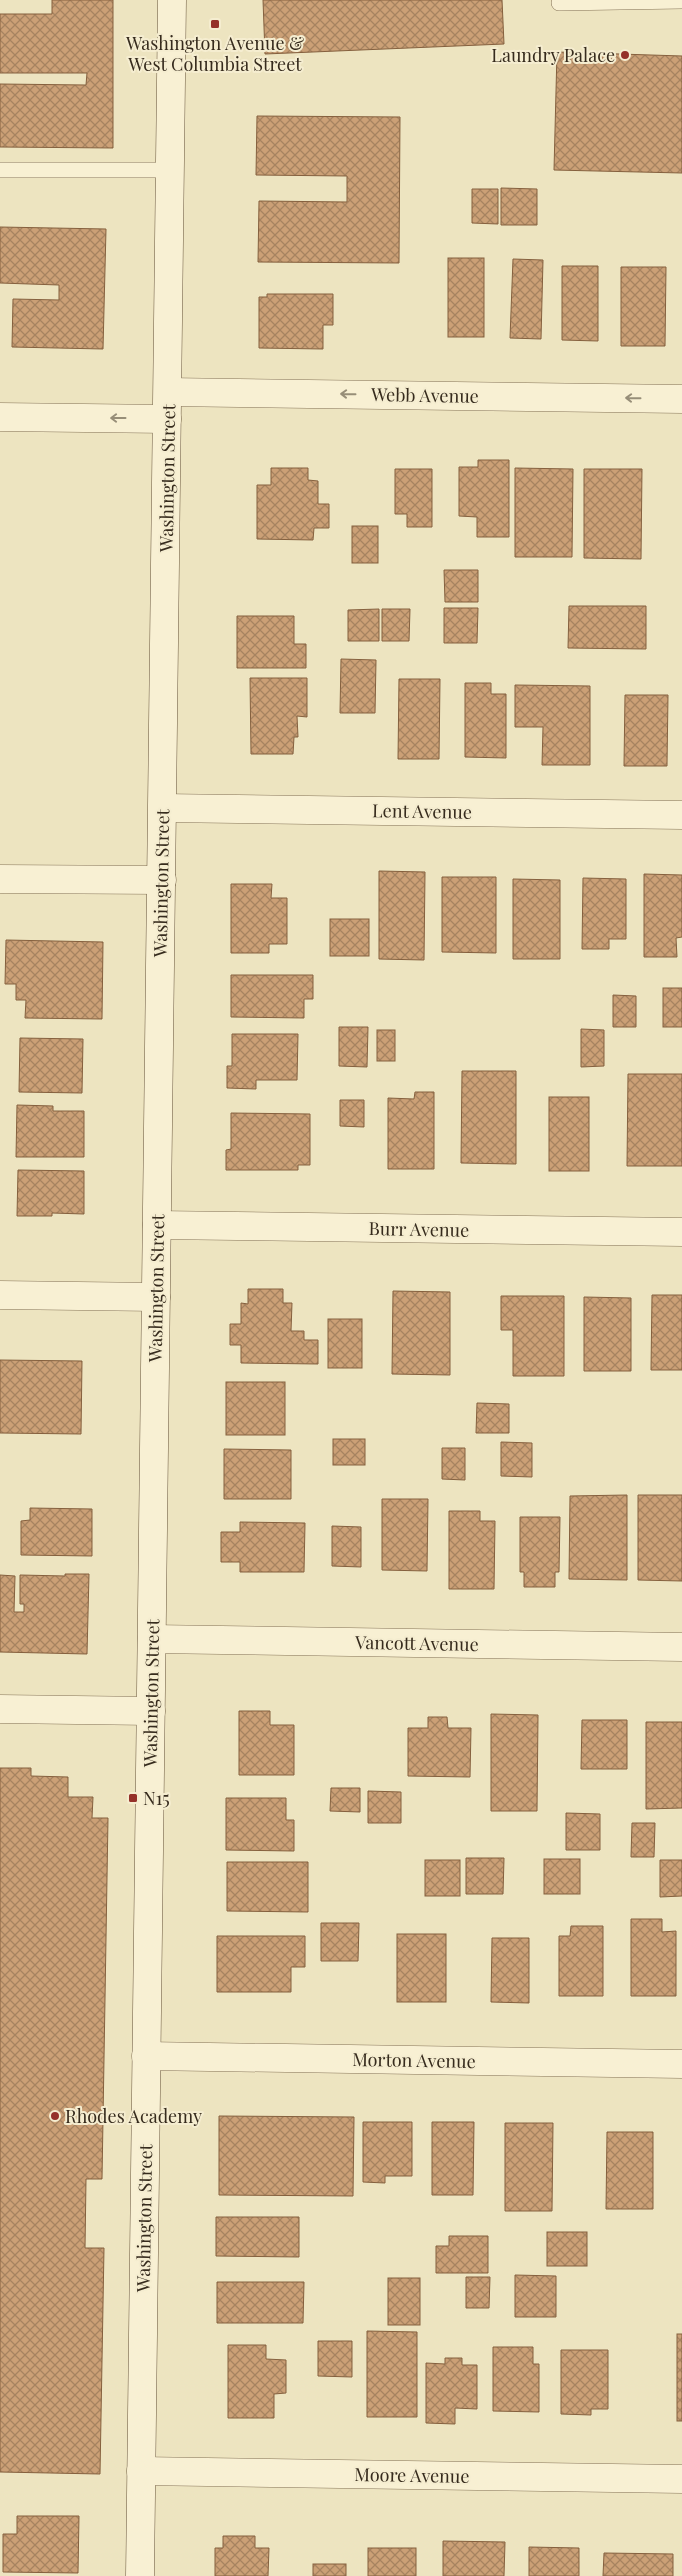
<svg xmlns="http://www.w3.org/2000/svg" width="682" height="2576" font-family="'Playfair Display',serif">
  <defs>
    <pattern id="building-cross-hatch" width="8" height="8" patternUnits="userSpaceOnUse" patternTransform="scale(1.25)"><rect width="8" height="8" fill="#cba076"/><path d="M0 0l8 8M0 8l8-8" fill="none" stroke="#a68360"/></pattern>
  </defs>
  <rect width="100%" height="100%" fill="#ede4c0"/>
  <g fill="url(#building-cross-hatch)" stroke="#85603e">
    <path d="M 52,0 L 113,0 L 113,148 L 0,147 L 0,84 L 86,85 L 87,73 L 0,73 L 0,14 L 52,14 Z"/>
    <path d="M 263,0 L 502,0 L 504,44 L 265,54 Z"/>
    <path d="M 557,52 L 682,56 L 682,173 L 554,170 Z"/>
    <path d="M 257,116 L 400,117 L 399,263 L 258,262 L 259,201 L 347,202 L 347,176 L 256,175 Z"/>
    <path d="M 501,188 L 537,189 L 537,225 L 501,225 Z"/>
    <path d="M 472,189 L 498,189 L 498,224 L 472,223 Z"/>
    <path d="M 0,227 L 106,229 L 103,349 L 12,347 L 13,299 L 59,300 L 59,285 L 0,283 Z"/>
    <rect x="448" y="258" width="36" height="79"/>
    <path d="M 513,259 L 543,260 L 541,339 L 510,338 Z"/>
    <path d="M 562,266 L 598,266 L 598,341 L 562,340 Z"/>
    <path d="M 621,267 L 666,267 L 665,346 L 621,346 Z"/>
    <path d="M 267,294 L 333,294 L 333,325 L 323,325 L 323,349 L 259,348 L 259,297 L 267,297 Z"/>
    <path d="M 478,460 L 509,460 L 509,537 L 477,537 L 477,517 L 459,516 L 459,467 L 478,467 Z"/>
    <path d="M 271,468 L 308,468 L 308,480 L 318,481 L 318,504 L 329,504 L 329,528 L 314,528 L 313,540 L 257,539 L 257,485 L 271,485 Z"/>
    <path d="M 515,468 L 573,469 L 572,557 L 515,557 Z"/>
    <path d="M 395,469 L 432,469 L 432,527 L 407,527 L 407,514 L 395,514 Z"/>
    <path d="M 584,469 L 642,469 L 641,559 L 584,558 Z"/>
    <rect x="352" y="526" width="26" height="37"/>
    <path d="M 444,570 L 478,570 L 478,602 L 445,602 Z"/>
    <path d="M 569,606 L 646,606 L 646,649 L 568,648 Z"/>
    <path d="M 444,608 L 478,608 L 477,643 L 444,643 Z"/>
    <path d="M 379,609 L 379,641 L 348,641 L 348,610 Z"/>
    <path d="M 382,609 L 410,609 L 409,641 L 382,641 Z"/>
    <path d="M 237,616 L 294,616 L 294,644 L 306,644 L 306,668 L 237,668 Z"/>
    <path d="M 341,659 L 376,660 L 375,713 L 340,713 Z"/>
    <path d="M 250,678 L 307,678 L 307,717 L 297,716 L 298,737 L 294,737 L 293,754 L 251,754 Z"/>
    <path d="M 399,679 L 440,679 L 439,759 L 398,759 Z"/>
    <path d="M 465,683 L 491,683 L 491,694 L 506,694 L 506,758 L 465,757 Z"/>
    <path d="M 515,685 L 590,686 L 590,765 L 542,765 L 543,727 L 515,727 Z"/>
    <path d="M 625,695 L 668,695 L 667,766 L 624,766 Z"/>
    <path d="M 379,871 L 425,872 L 424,960 L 379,959 Z"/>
    <path d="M 644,874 L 682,875 L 682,937 L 676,938 L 677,957 L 644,957 Z"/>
    <path d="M 442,877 L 496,877 L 496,953 L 442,952 Z"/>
    <path d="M 583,878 L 626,879 L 626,939 L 609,939 L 609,949 L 582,949 Z"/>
    <path d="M 513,879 L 560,880 L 560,959 L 513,959 Z"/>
    <path d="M 231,884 L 272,884 L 271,898 L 287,898 L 287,944 L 269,944 L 269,953 L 231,953 Z"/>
    <rect x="330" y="919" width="39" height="37"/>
    <path d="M 6,940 L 103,942 L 102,1019 L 25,1018 L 26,1000 L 16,1000 L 16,984 L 5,984 Z"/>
    <path d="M 231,975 L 313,975 L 313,999 L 304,999 L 304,1018 L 231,1017 Z"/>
    <rect x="663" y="988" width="19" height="39"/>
    <path d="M 613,995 L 636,996 L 636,1027 L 613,1027 Z"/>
    <path d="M 339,1027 L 368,1027 L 367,1067 L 339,1066 Z"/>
    <path d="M 581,1029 L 604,1030 L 604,1066 L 581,1067 Z"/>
    <rect x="377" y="1030" width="18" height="31"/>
    <path d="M 232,1034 L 298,1034 L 297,1080 L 256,1080 L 256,1089 L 227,1088 L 227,1066 L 232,1066 Z"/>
    <path d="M 20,1038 L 83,1039 L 82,1093 L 19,1092 Z"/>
    <path d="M 462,1071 L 516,1071 L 516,1164 L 461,1163 Z"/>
    <path d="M 628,1074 L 682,1074 L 682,1166 L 627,1166 Z"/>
    <path d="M 415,1092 L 434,1092 L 434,1169 L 388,1169 L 388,1098 L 414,1099 Z"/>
    <rect x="549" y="1097" width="40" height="74"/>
    <path d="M 340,1100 L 364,1100 L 364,1127 L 340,1126 Z"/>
    <path d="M 17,1105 L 53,1106 L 53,1111 L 84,1111 L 84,1157 L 16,1157 Z"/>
    <path d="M 231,1113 L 310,1114 L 310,1165 L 298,1165 L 298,1170 L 226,1170 L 226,1150 L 231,1149 Z"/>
    <path d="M 18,1170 L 84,1171 L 84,1214 L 52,1213 L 52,1216 L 17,1216 Z"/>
    <path d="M 248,1289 L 283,1289 L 283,1303 L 292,1303 L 291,1331 L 304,1331 L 304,1340 L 318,1340 L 318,1364 L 241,1363 L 241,1345 L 230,1345 L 230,1324 L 241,1324 L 241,1303 L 248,1304 Z"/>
    <path d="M 393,1291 L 450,1292 L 450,1375 L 392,1374 Z"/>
    <path d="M 652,1295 L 682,1295 L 682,1370 L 651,1370 Z"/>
    <path d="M 501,1296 L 564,1296 L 564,1376 L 513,1376 L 513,1330 L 501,1330 Z"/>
    <path d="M 584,1297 L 631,1298 L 631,1371 L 584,1371 Z"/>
    <rect x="328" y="1319" width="34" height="49"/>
    <path d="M 0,1360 L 82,1361 L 81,1434 L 0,1433 Z"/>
    <rect x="226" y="1382" width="59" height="53"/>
    <path d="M 477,1403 L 509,1404 L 509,1433 L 476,1433 Z"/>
    <rect x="333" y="1439" width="32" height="26"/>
    <path d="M 501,1442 L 532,1443 L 532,1477 L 501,1476 Z"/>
    <path d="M 442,1448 L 465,1448 L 465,1480 L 442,1479 Z"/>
    <path d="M 224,1449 L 291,1450 L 291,1499 L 224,1499 Z"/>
    <path d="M 627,1495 L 627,1580 L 569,1579 L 570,1496 Z"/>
    <path d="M 638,1495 L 682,1495 L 682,1581 L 638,1580 Z"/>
    <path d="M 382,1499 L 428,1499 L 427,1571 L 382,1570 Z"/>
    <path d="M 30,1508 L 92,1509 L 92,1556 L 21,1555 L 21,1521 L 30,1520 Z"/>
    <path d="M 449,1511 L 480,1511 L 480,1521 L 495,1521 L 494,1589 L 449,1589 Z"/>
    <path d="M 520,1517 L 560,1517 L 559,1572 L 555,1572 L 555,1587 L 524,1587 L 524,1572 L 520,1572 Z"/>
    <path d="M 240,1522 L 305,1523 L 304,1572 L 240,1572 L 240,1562 L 221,1562 L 221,1532 L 240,1532 Z"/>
    <path d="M 332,1526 L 361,1527 L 361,1567 L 332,1566 Z"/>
    <path d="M 65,1574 L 89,1574 L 87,1654 L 0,1652 L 0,1575 L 15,1576 L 14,1612 L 24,1612 L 24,1604 L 20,1604 L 20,1575 L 65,1576 Z"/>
    <path d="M 239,1711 L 270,1711 L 270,1725 L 294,1725 L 294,1775 L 239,1775 Z"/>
    <path d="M 491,1714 L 538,1715 L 537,1811 L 491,1811 Z"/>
    <path d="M 428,1717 L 447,1717 L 448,1728 L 471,1728 L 470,1777 L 408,1776 L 408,1728 L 428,1728 Z"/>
    <path d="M 582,1720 L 627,1720 L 627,1769 L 581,1769 Z"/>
    <path d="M 646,1722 L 682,1722 L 682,1808 L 646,1809 Z"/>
    <path d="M 0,1768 L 31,1768 L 31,1776 L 68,1777 L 68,1797 L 93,1797 L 92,1818 L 108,1818 L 102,2179 L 86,2179 L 85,2248 L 104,2248 L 100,2474 L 0,2472 Z"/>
    <path d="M 331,1788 L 360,1788 L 360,1812 L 330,1811 Z"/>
    <path d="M 368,1791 L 401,1792 L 401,1823 L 368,1823 Z"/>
    <path d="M 226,1798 L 286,1798 L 286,1820 L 294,1820 L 294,1851 L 226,1850 Z"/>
    <path d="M 566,1813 L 600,1814 L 600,1850 L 566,1850 Z"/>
    <path d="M 632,1823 L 655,1823 L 654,1857 L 631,1857 Z"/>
    <path d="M 466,1858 L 504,1858 L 503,1894 L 466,1894 Z"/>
    <rect x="544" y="1859" width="36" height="35"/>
    <rect x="425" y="1860" width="35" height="36"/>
    <path d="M 660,1860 L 682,1860 L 682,1896 L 660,1897 Z"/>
    <path d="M 227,1862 L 308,1862 L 308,1912 L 227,1911 Z"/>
    <path d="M 631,1919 L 662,1919 L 662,1932 L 676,1931 L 676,1996 L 631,1996 Z"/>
    <path d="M 321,1923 L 359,1923 L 358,1961 L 321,1961 Z"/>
    <path d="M 571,1926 L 603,1926 L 603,1996 L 559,1996 L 559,1936 L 570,1936 Z"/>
    <rect x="397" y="1934" width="49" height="68"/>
    <path d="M 217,1936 L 305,1936 L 305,1967 L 291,1967 L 291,1992 L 217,1992 Z"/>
    <path d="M 492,1938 L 529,1938 L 529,2003 L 491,2002 Z"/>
    <path d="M 219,2116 L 354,2117 L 353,2196 L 219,2195 Z"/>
    <path d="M 363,2122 L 412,2122 L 412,2176 L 385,2176 L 385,2183 L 363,2182 Z"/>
    <path d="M 432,2122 L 474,2122 L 473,2195 L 432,2195 Z"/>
    <path d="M 505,2123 L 553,2123 L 552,2211 L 505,2211 Z"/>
    <path d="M 607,2132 L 653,2132 L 653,2209 L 606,2209 Z"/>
    <path d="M 216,2217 L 299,2217 L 299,2257 L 216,2256 Z"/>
    <rect x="547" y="2232" width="40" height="34"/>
    <path d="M 449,2236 L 488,2236 L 488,2273 L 436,2273 L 436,2246 L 449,2246 Z"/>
    <path d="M 515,2275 L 556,2276 L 556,2317 L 515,2317 Z"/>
    <path d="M 466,2277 L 490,2277 L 489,2308 L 466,2308 Z"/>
    <rect x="388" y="2278" width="32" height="47"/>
    <path d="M 217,2282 L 304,2282 L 303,2323 L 217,2323 Z"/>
    <path d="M 367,2331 L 417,2332 L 417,2417 L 367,2417 Z"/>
    <rect x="677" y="2334" width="5" height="87"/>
    <path d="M 318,2341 L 352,2341 L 352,2377 L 318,2376 Z"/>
    <path d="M 228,2345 L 266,2345 L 266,2359 L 286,2360 L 286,2393 L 274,2394 L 274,2418 L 228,2418 Z"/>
    <path d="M 493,2347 L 533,2347 L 533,2364 L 539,2364 L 539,2412 L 493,2411 Z"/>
    <path d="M 561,2350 L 608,2350 L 608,2409 L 591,2409 L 591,2415 L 561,2414 Z"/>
    <path d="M 445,2358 L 462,2358 L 462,2365 L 477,2365 L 477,2409 L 455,2408 L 455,2424 L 426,2423 L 426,2363 L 445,2364 Z"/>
    <path d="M 17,2516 L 79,2516 L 78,2573 L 3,2572 L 3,2534 L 17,2534 Z"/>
    <path d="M 223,2536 L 255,2536 L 255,2548 L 269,2548 L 268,2576 L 215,2576 L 215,2548 L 223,2548 Z"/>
    <path d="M 443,2541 L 505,2542 L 504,2576 L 443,2576 Z"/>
    <path d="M 529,2547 L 579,2548 L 579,2576 L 529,2576 Z"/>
    <rect x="368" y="2548" width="48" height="28"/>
    <path d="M 604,2553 L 673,2554 L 673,2576 L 603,2576 Z"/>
    <rect x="313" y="2564" width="33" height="12"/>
  </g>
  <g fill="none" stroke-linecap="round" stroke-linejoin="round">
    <g stroke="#867458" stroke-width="16">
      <g id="service">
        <path d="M 559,3 L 682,1"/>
        <path d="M 0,170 L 170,170"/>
      </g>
    </g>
    <g stroke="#867458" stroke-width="29">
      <g id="minor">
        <path d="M 168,392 L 682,399"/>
        <path d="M 0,417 L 167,419"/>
        <path d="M 163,808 L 682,815"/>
        <path d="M 0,879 L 162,880"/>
        <path d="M 157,1225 L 682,1232"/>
        <path d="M 0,1295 L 156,1297"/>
        <path d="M 152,1639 L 682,1647"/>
        <path d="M 0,1709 L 151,1711"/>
        <path d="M 146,2056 L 682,2064"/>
        <path d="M 141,2471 L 682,2479"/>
      </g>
    </g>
    <g stroke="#68553c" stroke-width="29">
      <path id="secondary" d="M 140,2576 L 172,0"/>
    </g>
    <use href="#service" stroke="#f8f0d3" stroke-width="15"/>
    <use href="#minor" stroke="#f8f0d3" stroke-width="28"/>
    <use href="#secondary" stroke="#f8f0d3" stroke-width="28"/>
  </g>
  <defs><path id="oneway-shaft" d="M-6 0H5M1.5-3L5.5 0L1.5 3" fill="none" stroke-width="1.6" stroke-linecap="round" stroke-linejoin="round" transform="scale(1.25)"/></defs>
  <g stroke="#978e78">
    <use href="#oneway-shaft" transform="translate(348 394) rotate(-179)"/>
    <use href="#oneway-shaft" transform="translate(633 398) rotate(-179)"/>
    <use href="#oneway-shaft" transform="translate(118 418) rotate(-180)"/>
  </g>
  <g fill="#953129" stroke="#f5edd0" stroke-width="2">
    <rect x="210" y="19" width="10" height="10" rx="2.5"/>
    <circle cx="625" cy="55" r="5"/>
    <rect x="128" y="1793" width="10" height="10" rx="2.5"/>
    <circle cx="55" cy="2116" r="5"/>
  </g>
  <g text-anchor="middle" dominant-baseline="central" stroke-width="4" stroke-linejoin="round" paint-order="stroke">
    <g font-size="18" fill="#362b1d" stroke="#f5edd0" text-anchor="start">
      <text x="215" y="43" text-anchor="middle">Washington Avenue &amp;<tspan x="215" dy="21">West Columbia Street</tspan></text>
      <text x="615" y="55" text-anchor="end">Laundry Palace</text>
      <text x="143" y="1798">N15</text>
      <text x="65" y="2116">Rhodes Academy</text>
    </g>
    <g font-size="18" fill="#362b1d" stroke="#f5edd0">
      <text transform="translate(425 395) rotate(1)">Webb Avenue</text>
      <text transform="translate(167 478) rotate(-89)">Washington Street</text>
      <text transform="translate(422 811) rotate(1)">Lent Avenue</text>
      <text transform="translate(161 883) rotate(-89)">Washington Street</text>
      <text transform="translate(419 1229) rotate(1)">Burr Avenue</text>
      <text transform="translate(156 1288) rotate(-89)">Washington Street</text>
      <text transform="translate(417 1643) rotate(1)">Vancott Avenue</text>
      <text transform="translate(151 1693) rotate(-89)">Washington Street</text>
      <text transform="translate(414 2060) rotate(1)">Morton Avenue</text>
      <text transform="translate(144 2218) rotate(-89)">Washington Street</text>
      <text transform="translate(412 2475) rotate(1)">Moore Avenue</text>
    </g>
  </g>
</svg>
